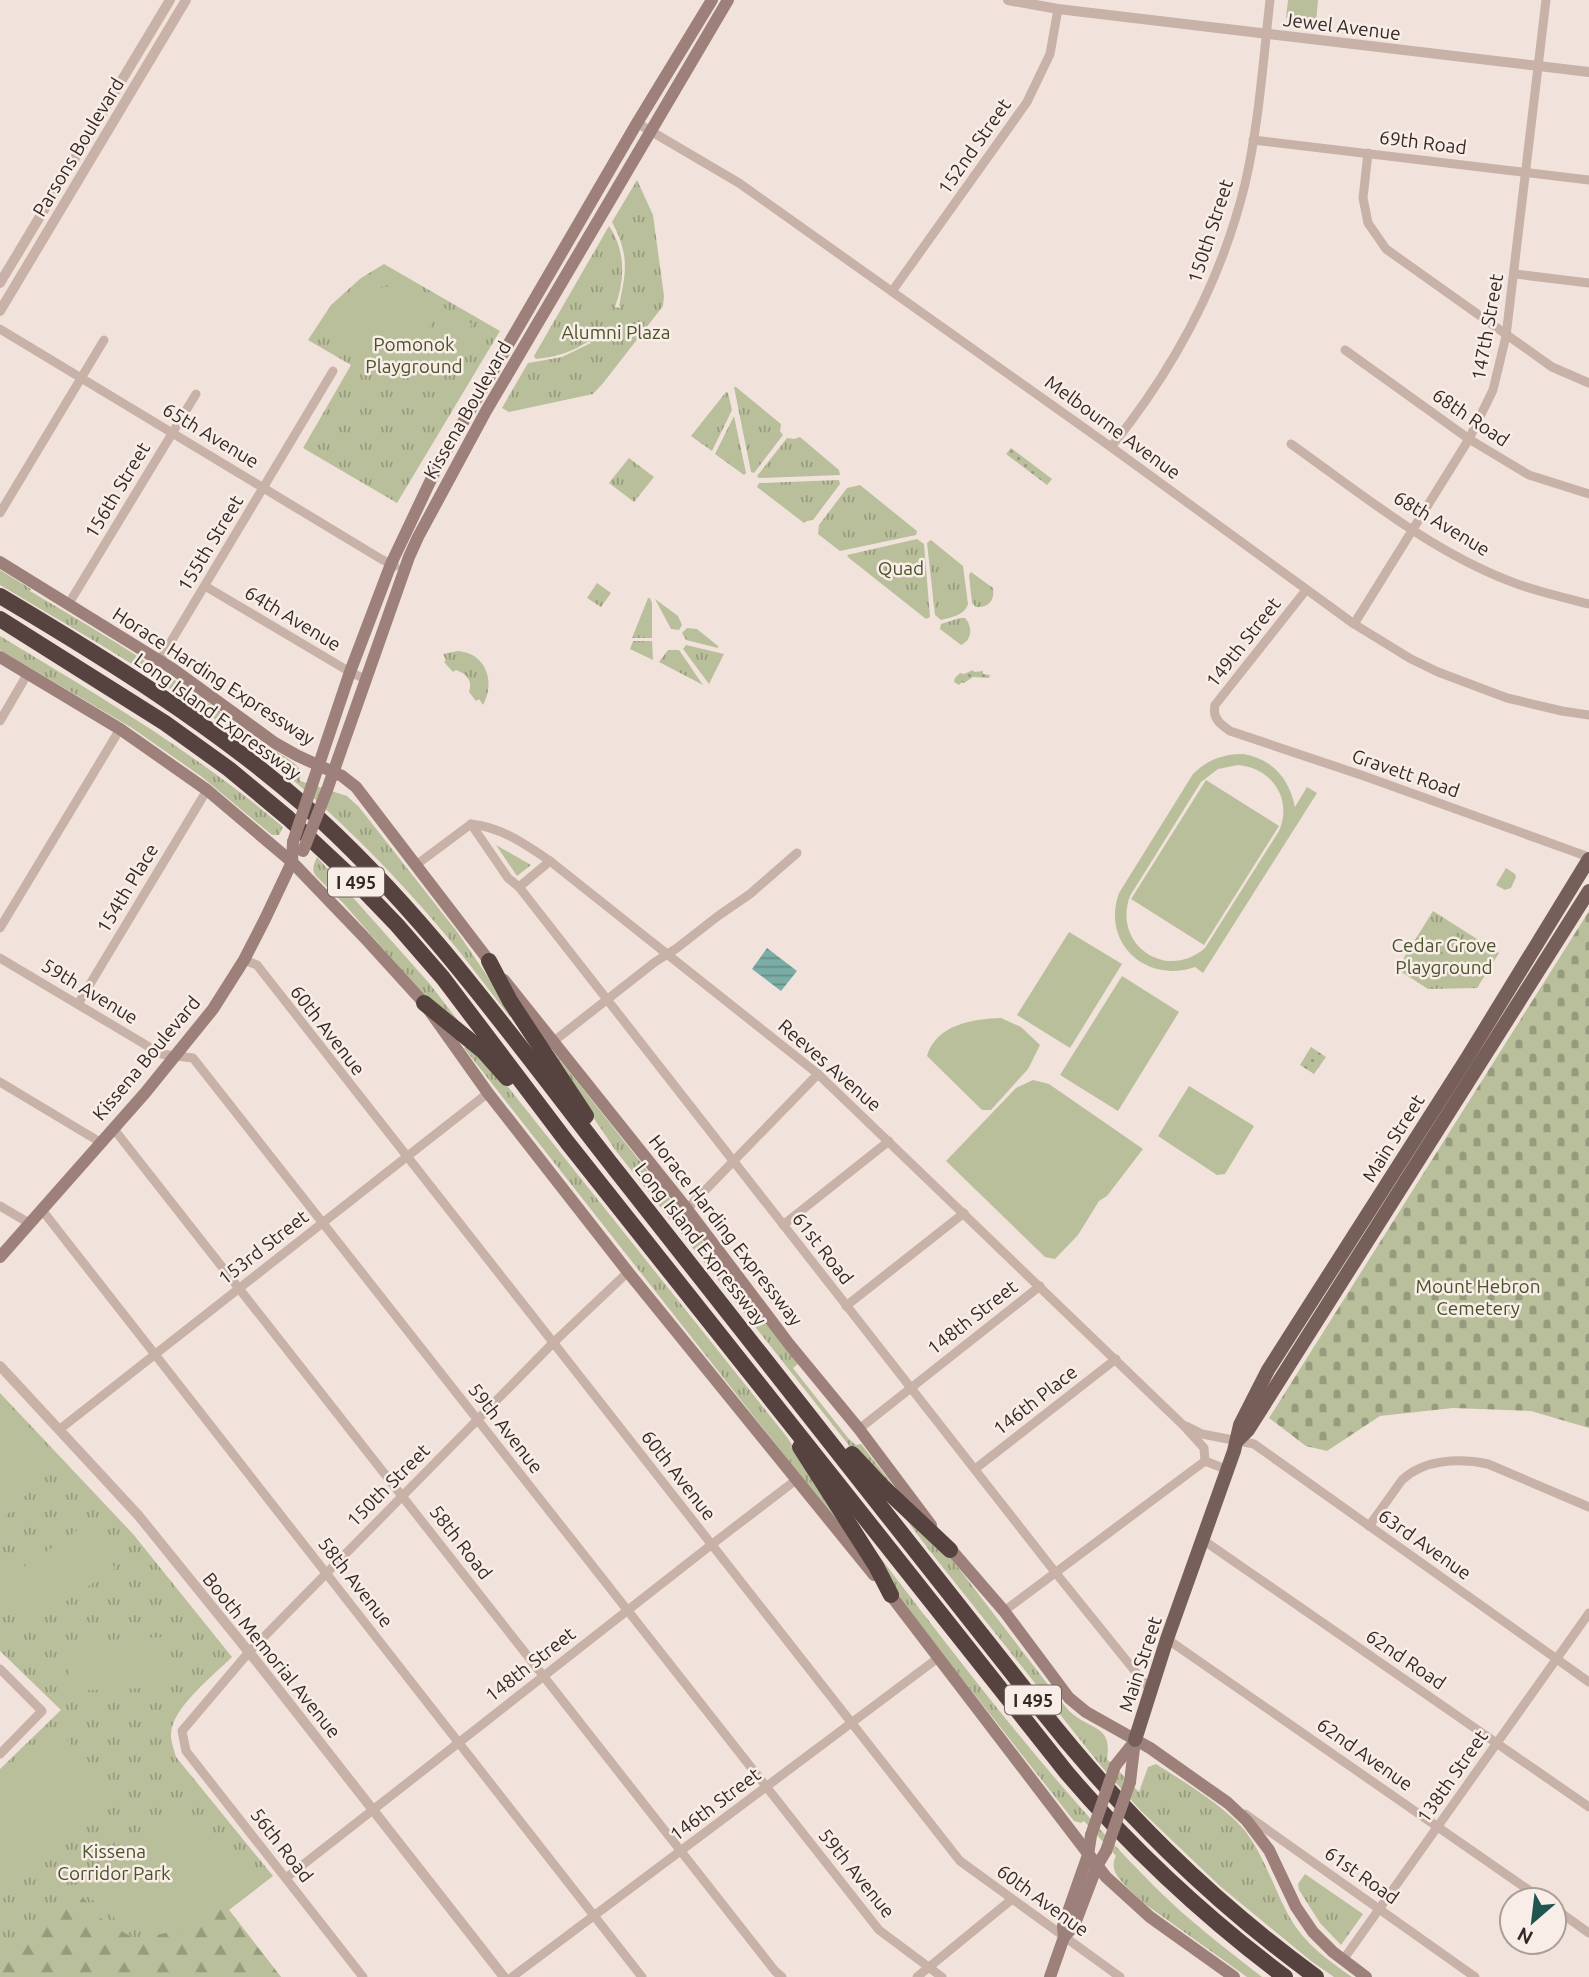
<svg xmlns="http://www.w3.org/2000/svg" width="1589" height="1977" font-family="Ubuntu,sans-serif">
  <defs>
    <pattern id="grass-tufts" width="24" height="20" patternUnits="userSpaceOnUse" patternTransform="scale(1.75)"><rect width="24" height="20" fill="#b9bf9b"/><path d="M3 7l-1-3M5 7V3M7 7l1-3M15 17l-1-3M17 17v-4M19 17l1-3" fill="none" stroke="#979b7e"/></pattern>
    <pattern id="forest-firs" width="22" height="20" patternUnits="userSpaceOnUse" patternTransform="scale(1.75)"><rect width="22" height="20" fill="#b9bf9b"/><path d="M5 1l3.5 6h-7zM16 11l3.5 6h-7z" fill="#979b7e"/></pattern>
    <pattern id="cemetery-stones" width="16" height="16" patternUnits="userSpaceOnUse" patternTransform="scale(1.75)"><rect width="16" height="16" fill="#b9bf9b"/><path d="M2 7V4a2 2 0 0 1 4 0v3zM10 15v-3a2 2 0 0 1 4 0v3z" fill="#979b7e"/></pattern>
    <pattern id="garden-dots" width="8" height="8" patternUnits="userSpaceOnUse" patternTransform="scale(1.75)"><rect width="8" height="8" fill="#b9bf9b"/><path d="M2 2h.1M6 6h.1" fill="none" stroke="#979b7e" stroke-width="1.8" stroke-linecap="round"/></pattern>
    <pattern id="water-rules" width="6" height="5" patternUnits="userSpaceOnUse" patternTransform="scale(1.75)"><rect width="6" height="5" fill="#7bada7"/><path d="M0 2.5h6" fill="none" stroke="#668d88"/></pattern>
  </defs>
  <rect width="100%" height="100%" fill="#f1e3db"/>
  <g fill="url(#grass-tufts)">
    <path d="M 637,180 L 653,215 L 664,296 L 663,306 L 604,382 L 593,394 L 509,412 L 502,408 L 528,363 L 562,357 L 591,343 L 589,341 C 572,352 556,357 536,359 L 534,356 L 609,226 C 626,251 625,280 615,307 L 621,308 L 619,306 C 626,271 630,256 612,222 Z"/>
    <path d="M 384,264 L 500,331 L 397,503 L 303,448 L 351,365 L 308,340 L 331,305 L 361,278 Z"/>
    <path d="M 734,387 L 736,387 L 781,424 L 780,431 L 783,435 L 754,473 L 751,472 Z"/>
    <path d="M 726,392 L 728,393 L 732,410 L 712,451 L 691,436 Z"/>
    <path d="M 734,416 L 746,473 L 744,475 L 715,454 Z"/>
    <path d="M 800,437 L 839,470 L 840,475 L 759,478 L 757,476 L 787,438 L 794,439 Z"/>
    <path d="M 629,458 L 654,477 L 634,502 L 609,483 Z"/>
    <path d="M 839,480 L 840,484 L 813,520 L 807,521 L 804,523 L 757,487 L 759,483 Z"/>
    <path d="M 860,485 L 917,531 L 916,535 L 840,551 L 818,534 L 819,525 L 847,488 Z"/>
    <path d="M 917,539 L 924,544 L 930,617 L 926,619 L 849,558 L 847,555 Z"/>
    <path d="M 931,540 L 963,566 L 968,604 C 964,616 951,617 941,620 L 935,615 L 927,543 Z"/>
    <path d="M 0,570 L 31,589 L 30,591 C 108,637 185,683 257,739 C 268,748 287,756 297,766 C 301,770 300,775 300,781 L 347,796 L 359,807 L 458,933 L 513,1014 L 510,1017 C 488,989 467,960 444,933 C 386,864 318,797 246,742 C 169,683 84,635 0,585 Z"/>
    <path d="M 971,572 L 993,588 C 995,600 989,608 976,607 L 972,603 L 969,575 Z"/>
    <path d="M 597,583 L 611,593 L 601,607 L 587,598 Z"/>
    <path d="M 648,598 L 650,598 L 652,603 L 652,638 L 632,638 Z"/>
    <path d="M 655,599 L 678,616 L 682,625 L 679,630 L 671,629 Z"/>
    <path d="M 960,618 L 965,618 C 973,627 972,640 961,645 L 940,629 L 941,624 Z"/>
    <path d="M 687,628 L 697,629 L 718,646 L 718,648 L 686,640 L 682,633 Z"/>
    <path d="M 0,636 C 98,695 196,753 283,827 L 279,835 L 272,835 L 202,777 L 132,728 L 0,650 Z"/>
    <path d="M 633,641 L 652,641 L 653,660 L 630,649 Z"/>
    <path d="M 686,645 L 724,654 L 709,684 L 683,649 Z"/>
    <path d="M 668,650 L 679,650 L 703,685 L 659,662 Z"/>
    <path d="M 458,651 C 486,653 496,682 483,705 L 479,699 L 476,701 L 469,692 C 473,681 467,674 456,670 L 453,672 L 444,662 L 446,660 L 443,654 Z"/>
    <path d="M 496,845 L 531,865 L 517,876 Z"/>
    <path d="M 317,857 L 429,983 L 460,1023 L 425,997 L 344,904 L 316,876 C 311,870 314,864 317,857 Z"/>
    <path d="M 1506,868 L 1515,874 L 1516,877 L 1511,888 L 1505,890 L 1496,885 Z"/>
    <path d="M 1433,911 L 1499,953 L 1477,988 L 1428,989 L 1397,969 Z"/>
    <path d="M 467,1045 L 488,1062 L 787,1437 L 852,1539 L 851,1540 L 464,1048 Z"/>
    <path d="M 553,1051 L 799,1363 L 793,1368 L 848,1438 L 856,1445 L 861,1444 L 896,1489 L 862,1462 L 616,1151 L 550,1054 Z"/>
    <path d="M 0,1393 L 133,1534 L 232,1657 C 214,1675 171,1708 171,1735 C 171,1742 174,1750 176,1757 L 273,1876 L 229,1910 L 281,1977 L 0,1977 L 0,1769 L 61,1710 L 0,1651 Z"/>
    <path d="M 896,1506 L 950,1557 L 1059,1699 C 1064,1704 1068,1711 1074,1715 C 1095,1731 1112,1727 1107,1759 L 1139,1792 L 1148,1767 L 1156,1764 C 1183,1781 1226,1807 1246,1832 C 1265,1858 1274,1889 1290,1918 C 1304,1943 1329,1961 1352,1977 L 1334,1977 L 1311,1961 L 1221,1887 L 1140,1810 L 1101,1766 L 929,1550 Z"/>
    <path d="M 859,1530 C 954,1653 1046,1778 1156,1888 C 1188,1920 1226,1949 1262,1977 L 1247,1977 L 1145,1904 C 1137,1896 1115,1879 1114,1868 C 1113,1863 1114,1860 1116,1856 L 1084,1821 L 1081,1823 L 1074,1821 L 905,1606 Z"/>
    <path d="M 1305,1874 L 1363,1914 L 1341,1945 L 1320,1923 L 1299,1890 L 1298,1884 Z"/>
  </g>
  <path fill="url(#forest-firs)" d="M 77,1890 L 100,1918 L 133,1938 L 152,1936 L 197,1926 L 224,1904 L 281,1977 L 0,1977 L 0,1959 Z"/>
  <path fill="url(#cemetery-stones)" d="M 1589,911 L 1589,1428 L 1531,1411 L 1453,1408 L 1380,1416 L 1327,1451 L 1306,1446 L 1269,1418 Z"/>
  <g fill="url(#garden-dots)">
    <path d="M 1011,448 L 1052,479 L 1047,485 L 1006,454 Z"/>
    <path d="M 973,670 L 974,672 L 983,671 L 983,674 L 990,675 L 989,678 L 973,677 L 964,683 L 962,682 L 959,685 L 954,682 L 955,678 L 960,673 L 964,674 Z"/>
    <path d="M 1311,1047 L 1326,1057 L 1314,1074 L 1300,1065 Z"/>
  </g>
  <g fill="#b9bf9b" fill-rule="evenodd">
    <path d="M 1288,0 L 1318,0 L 1316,22 L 1286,18 Z"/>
    <path d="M 405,284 L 441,307 L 401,374 L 393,375 L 323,332 L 341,305 L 373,289 Z"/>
    <path d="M 445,308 L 472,324 L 462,341 L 435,325 Z"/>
    <path d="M 435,326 L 461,342 L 451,360 L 424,344 Z"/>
    <path d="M 427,349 L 449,362 L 441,376 L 418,363 Z"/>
    <path d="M 417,365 L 440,377 L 431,393 L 409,379 Z"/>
    <path d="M 1243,754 C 1272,759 1289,778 1295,807 L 1307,787 L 1317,793 L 1203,973 L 1195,967 C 1146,984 1101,943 1119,893 L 1193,774 C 1207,760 1223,754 1243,754 ZM 1238,765 C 1272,768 1293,799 1279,831 L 1205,948 C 1166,982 1112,944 1130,896 L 1201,782 L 1218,769 Z"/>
    <path d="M 1206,780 L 1279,826 L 1204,945 L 1131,899 Z"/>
    <path d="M 1432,921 L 1461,940 L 1450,957 L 1421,938 Z"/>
    <path d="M 1069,932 L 1122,964 L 1070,1048 L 1017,1015 Z"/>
    <path d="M 1420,940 L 1449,959 L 1438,976 L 1409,958 Z"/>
    <path d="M 1464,941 L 1491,959 L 1481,976 L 1453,958 Z"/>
    <path d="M 1451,960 L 1467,971 L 1456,988 L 1440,978 Z"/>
    <path d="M 1122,976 L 1179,1012 L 1118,1111 L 1060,1075 Z"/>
    <path d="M 1001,1018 L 1021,1027 L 1040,1045 L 1028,1069 L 991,1110 L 982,1110 L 927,1056 C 936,1024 974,1019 1001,1018 Z"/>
    <path d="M 1033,1080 L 1049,1084 L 1143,1149 L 1107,1196 L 1099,1201 L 1078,1235 L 1055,1259 L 1045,1257 L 946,1161 L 1016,1088 Z"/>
    <path d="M 1189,1086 L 1254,1126 L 1225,1174 L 1217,1175 L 1158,1136 Z"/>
    <path d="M 0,1396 L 56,1456 L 54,1466 L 0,1522 Z"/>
    <path d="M 85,1525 L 115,1568 L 25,1629 L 0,1592 L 0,1583 Z"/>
    <path d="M 168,1637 L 171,1687 L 69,1691 L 67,1642 Z"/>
    <path d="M 56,1729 L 113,1787 L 1,1901 L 0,1786 Z"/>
    <path d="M 182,1805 L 250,1884 L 197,1926 L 164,1927 L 139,1931 L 118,1921 L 88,1896 Z"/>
  </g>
  <path fill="url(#water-rules)" d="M 767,948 L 797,971 L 781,991 L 752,969 Z"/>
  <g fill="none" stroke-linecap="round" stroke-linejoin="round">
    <g stroke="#c8b1a7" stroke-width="9">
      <path d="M 637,123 L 739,183 L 1111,447 L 1354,624 L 1411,659 L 1438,672 L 1507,698 L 1562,711 L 1589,715"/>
      <path d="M 1253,140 L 1589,180"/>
      <path d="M 1368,153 L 1363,198 L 1368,223 L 1386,249 L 1552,367 L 1589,383"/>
      <path d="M 1515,274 L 1589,283"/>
      <path d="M 893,290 L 1027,102 L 1050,54 L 1058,9"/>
      <path d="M 0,329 L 381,559 L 395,566"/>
      <path d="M 1345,350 L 1469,439 L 1529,475 L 1589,494"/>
      <path d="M 1291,444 C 1360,493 1432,552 1512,582 C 1537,592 1563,597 1589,604"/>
      <path d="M 1111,447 C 1174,369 1221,282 1245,184 C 1259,124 1263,61 1270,0"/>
      <path d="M 0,513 L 104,340"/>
      <path d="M 205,586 L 350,672 L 365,679"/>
      <path d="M 1306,590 L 1215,705 C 1212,718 1220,724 1230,731 L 1364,776 L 1589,857"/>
      <path d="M 68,605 L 196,394"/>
      <path d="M 1354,624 L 1469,439 L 1493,390 L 1506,336 L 1546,0"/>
      <path d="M 160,660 L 333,371"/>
      <path d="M 0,721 L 28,673"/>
      <path d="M 471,824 L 508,878 L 519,887 L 1055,1572 L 1151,1691"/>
      <path d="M 416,865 L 471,824 C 501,827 525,844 550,861 L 818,1074 L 1183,1425 L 1204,1448 L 1205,1461"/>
      <path d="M 519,887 L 550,861"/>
      <path d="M 0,928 L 120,729"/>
      <path d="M 0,958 L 161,1054 L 193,1058 L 879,1930 L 942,1977"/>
      <path d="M 244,960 L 257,965 L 960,1861 L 1120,1977"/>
      <path d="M 78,1004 L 207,790"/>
      <path d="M 554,1041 L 655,962 L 677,948 L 718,916 L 750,894 L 797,853"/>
      <path d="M 0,1082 L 100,1142"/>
      <path d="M 113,1128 L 775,1971 L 782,1977"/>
      <path d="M 0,1206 L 29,1223"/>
      <path d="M 687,1209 L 818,1074"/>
      <path d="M 42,1210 L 642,1977"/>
      <path d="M 783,1225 L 889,1141"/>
      <path d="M 846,1306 L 964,1213"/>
      <path d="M 1186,1426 L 1202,1434 L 1254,1444 L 1589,1682"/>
      <path d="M 60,1429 L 488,1093"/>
      <path d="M 859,1429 L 1040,1286"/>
      <path d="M 1205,1461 L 1228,1470"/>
      <path d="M 975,1469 L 1116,1359"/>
      <path d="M 1369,1526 L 1402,1480 C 1424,1459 1460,1458 1488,1464 L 1589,1507"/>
      <path d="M 1203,1540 L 1589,1807"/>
      <path d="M 1004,1611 L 1205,1461"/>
      <path d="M 1167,1639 L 1543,1900"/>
      <path d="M 0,1669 L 42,1711 L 0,1754"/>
      <path d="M 1245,1814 L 1475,1977"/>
      <path d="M 286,1878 L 711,1545 L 796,1480"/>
      <path d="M 1554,1908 L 1589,1933"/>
      <path d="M 1343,1960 L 1589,1613"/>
      <path d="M 363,1977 L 186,1751 L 182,1731 L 249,1652 L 553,1343 L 628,1272"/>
      <path d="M 512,1977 L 938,1658"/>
      <path d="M 917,1977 L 1011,1900"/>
    </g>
    <g stroke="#c8b1a7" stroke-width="10">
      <path d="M 1008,0 L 1058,9 L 1589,72"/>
      <path d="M 0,283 L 170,0"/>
      <path d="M 0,311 L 186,0"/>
      <path d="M 0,1366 L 138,1515 L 257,1662 L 504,1977"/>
    </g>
    <g stroke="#9c8079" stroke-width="12">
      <path d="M 0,562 L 173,669 L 275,743 L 298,756 L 342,776 L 356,787 L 493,966"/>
      <path d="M 0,657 L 120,729 L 207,790 L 292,862 L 364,937 L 424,1003 L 488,1093 L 628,1272 L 874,1575"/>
      <path d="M 312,785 L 350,672 L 391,564 L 437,467 L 637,123 L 712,0"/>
      <path d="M 327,790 L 409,557 L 418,537 L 486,411 L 728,0"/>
      <path d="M 504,980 L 687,1209 L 789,1344 L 859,1429 L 931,1525"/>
      <path d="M 0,1257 L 145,1093 L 213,1009 L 244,960 L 265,919 L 292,862 L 293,842"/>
      <path d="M 947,1545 L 1004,1611 L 1069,1698 L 1086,1712 L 1150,1748 L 1228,1803 L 1247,1821 L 1269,1850 L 1296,1907 L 1313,1932 L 1333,1952 L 1366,1977"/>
      <path d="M 886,1589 L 1106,1877 L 1150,1917 L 1234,1977"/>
      <path d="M 1115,1766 L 1135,1741"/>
      <path d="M 1130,1782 L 1135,1740"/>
      <path d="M 1064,1937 L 1063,1926 L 1088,1855 L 1091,1835"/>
      <path d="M 1050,1977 L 1064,1937 L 1074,1926 L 1097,1866 L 1106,1851"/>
    </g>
    <g stroke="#765e59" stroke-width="14">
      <path d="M 1238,1440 L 1248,1430 L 1589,891"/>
      <path d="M 1135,1740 L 1167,1639 L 1234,1451 L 1240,1425 L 1268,1370 L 1467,1058 L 1589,859"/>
    </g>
    <g stroke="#56423f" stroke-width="16">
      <path d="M 0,596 C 106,659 211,724 304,805 C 426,913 519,1047 619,1174 C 758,1351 898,1529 1038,1706 C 1121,1811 1208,1898 1316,1977"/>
      <path d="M 0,619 L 165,723 L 229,769 L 288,818 L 347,873 L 397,925 L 443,978 L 567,1142 L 1067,1773 C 1132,1849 1205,1917 1285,1977"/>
      <path d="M 489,961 L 510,1001 L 586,1116"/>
      <path d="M 424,1003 L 483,1051 L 507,1078"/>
      <path d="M 800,1447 L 876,1566 L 891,1595"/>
      <path d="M 852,1454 L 882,1486 L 950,1550"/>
    </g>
    <g stroke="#9c8079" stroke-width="12">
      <path d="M 293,842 L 312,785"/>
      <path d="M 303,851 L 327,790"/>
      <path d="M 1091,1835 L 1115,1766"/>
      <path d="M 1106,1851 L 1130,1782"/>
    </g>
  </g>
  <g text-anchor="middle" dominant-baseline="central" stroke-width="5" stroke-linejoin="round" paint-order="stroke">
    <g fill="#f9eee7" stroke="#706461" stroke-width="2">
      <rect x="328" y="867.5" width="56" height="29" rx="5"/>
      <rect x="1005" y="1685.5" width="56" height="29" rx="5"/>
    </g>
    <g font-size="18" font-weight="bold" fill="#352927">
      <text x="356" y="882">I 495</text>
      <text x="1033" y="1700">I 495</text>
    </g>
    <g font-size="19" fill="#352927" stroke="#f9eee7">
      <text transform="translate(1342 26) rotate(7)">Jewel Avenue</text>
      <text transform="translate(1423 142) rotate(7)">69th Road</text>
      <text transform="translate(974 146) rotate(-55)">152nd Street</text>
      <text transform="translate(78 147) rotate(-59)">Parsons Boulevard</text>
      <text transform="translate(1210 231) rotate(-72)">150th Street</text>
      <text transform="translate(1487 327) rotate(-80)">147th Street</text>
      <text transform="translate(467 410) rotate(-60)">Kissena Boulevard</text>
      <text transform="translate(1471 417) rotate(34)">68th Road</text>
      <text transform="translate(1113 427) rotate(36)">Melbourne Avenue</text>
      <text transform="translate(211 435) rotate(31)">65th Avenue</text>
      <text transform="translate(117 490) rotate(-59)">156th Street</text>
      <text transform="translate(1442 523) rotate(31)">68th Avenue</text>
      <text transform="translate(210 543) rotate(-59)">155th Street</text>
      <text transform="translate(293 618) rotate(31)">64th Avenue</text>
      <text transform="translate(1243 642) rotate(-52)">149th Street</text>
      <text transform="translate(214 676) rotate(33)">Horace Harding Expressway</text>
      <text transform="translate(218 716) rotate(36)">Long Island Expressway</text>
      <text transform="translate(1406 773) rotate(19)">Gravett Road</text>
      <text transform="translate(127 888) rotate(-59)">154th Place</text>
      <text transform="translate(90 991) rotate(31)">59th Avenue</text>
      <text transform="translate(328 1030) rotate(52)">60th Avenue</text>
      <text transform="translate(146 1058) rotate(-50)">Kissena Boulevard</text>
      <text transform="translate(830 1065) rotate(41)">Reeves Avenue</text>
      <text transform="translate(1393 1138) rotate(-58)">Main Street</text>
      <text transform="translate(726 1230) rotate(52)">Horace Harding Expressway</text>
      <text transform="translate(701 1244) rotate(52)">Long Island Expressway</text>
      <text transform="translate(263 1247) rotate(-38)">153rd Street</text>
      <text transform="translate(823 1248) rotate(52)">61st Road</text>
      <text transform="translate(972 1317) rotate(-38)">148th Street</text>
      <text transform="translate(1035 1400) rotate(-38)">146th Place</text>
      <text transform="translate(506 1428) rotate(52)">59th Avenue</text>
      <text transform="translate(679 1475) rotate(52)">60th Avenue</text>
      <text transform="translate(388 1485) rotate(-45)">150th Street</text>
      <text transform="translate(461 1542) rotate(52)">58th Road</text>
      <text transform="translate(1425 1544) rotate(35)">63rd Avenue</text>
      <text transform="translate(356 1582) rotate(52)">58th Avenue</text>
      <text transform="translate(272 1655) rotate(51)">Booth Memorial Avenue</text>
      <text transform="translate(1406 1659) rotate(34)">62nd Road</text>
      <text transform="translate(530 1664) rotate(-38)">148th Street</text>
      <text transform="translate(1140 1664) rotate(-72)">Main Street</text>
      <text transform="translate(1365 1754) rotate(35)">62nd Avenue</text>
      <text transform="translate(1452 1776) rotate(-55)">138th Street</text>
      <text transform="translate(715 1804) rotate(-37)">146th Street</text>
      <text transform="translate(282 1845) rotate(52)">56th Road</text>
      <text transform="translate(857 1873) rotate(51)">59th Avenue</text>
      <text transform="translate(1362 1875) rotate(35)">61st Road</text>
      <text transform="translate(1043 1900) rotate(36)">60th Avenue</text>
    </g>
    <g font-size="19" fill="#4b522c" stroke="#f9eee7">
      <text x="616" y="332">Alumni Plaza</text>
      <text x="414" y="344">Pomonok<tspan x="414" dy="22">Playground</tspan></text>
      <text x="901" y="568">Quad</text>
      <text x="1444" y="945">Cedar Grove<tspan x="1444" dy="22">Playground</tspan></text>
      <text x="1478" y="1286">Mount Hebron<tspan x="1478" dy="22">Cemetery</tspan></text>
      <text x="114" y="1851">Kissena<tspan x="114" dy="22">Corridor Park</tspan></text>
    </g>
  </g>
  <g transform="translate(1533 1921) rotate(208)"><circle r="33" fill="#f9eee7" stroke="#ab9f9a" stroke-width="2"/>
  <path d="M0-5L12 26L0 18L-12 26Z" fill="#1e5550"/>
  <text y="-10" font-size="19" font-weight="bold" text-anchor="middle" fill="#352927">N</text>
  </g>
</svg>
